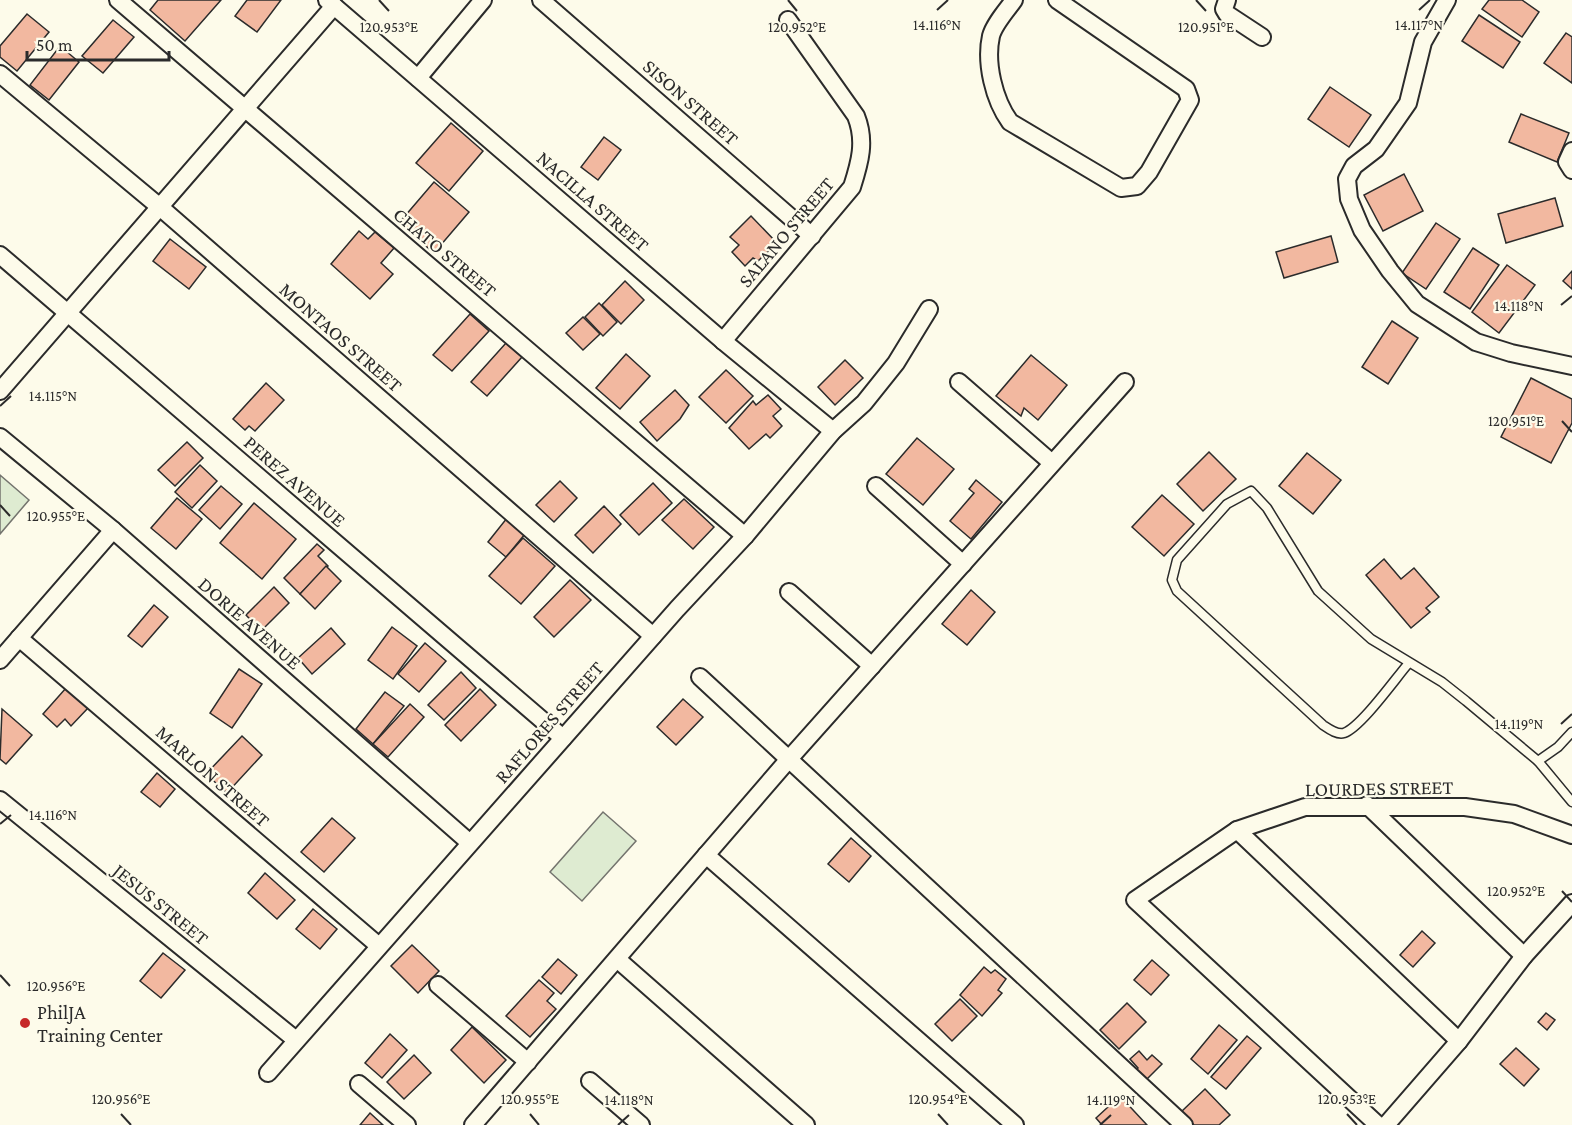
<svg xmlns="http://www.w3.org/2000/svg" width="1572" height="1125" font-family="'Crimson Pro',serif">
  <rect width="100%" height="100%" fill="#fdfbea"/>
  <g fill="#deebd1" stroke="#74746e" stroke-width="1.5">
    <path d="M 0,475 L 29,500 L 0,534 Z"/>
    <path d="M 603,812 L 636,841 L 582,901 L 550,872 Z"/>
  </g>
  <g fill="#f2b8a0" stroke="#2b2b2b" stroke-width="1.5">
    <path d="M 158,0 L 221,0 L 185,41 L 150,10 Z"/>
    <path d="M 247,0 L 281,0 L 257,32 L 235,16 Z"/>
    <path d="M 1489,0 L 1522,0 L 1539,12 L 1522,37 L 1482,9 Z"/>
    <path d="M 27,14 L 49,32 L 17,71 L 0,57 L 0,46 Z"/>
    <path d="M 1479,15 L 1520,42 L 1503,68 L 1462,41 Z"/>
    <path d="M 113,20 L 134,37 L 103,73 L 82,56 Z"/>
    <path d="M 1566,33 L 1572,37 L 1572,83 L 1544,63 Z"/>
    <path d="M 60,46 L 79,62 L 49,100 L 30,85 Z"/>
    <path d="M 1330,87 L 1371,115 L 1349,147 L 1308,119 Z"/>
    <path d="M 1521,114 L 1569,133 L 1557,162 L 1509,142 Z"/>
    <path d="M 451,123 L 483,151 L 449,191 L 416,163 Z"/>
    <path d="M 604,137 L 621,150 L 598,180 L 581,167 Z"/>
    <path d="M 1404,174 L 1423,211 L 1383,231 L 1364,195 Z"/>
    <path d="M 434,182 L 469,212 L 434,253 L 399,223 Z"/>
    <path d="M 1555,198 L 1563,226 L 1506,243 L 1498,214 Z"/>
    <path d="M 751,216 L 777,243 L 758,261 L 753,258 L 745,266 L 732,252 L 739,245 L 730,237 Z"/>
    <path d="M 1436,223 L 1460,239 L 1426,289 L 1402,273 Z"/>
    <path d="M 359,231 L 368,239 L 375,232 L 394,248 L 381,263 L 393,274 L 370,299 L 331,264 Z"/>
    <path d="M 1331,236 L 1338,262 L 1284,278 L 1276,252 Z"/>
    <path d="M 170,239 L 206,267 L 189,289 L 153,261 Z"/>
    <path d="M 1473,248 L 1499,265 L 1470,309 L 1444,292 Z"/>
    <path d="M 1507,265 L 1535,285 L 1499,333 L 1472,312 Z"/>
    <path d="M 1572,271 L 1572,289 L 1563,281 Z"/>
    <path d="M 625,281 L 644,300 L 621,324 L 602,305 Z"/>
    <path d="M 599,303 L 617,322 L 603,336 L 585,317 Z"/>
    <path d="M 470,314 L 489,331 L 452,371 L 433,355 Z"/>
    <path d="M 583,317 L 600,334 L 583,350 L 566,333 Z"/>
    <path d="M 1392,321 L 1418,338 L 1388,384 L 1362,367 Z"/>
    <path d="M 506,343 L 522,357 L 487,396 L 471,382 Z"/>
    <path d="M 626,354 L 650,376 L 620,409 L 596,388 Z"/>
    <path d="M 1031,355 L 1067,385 L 1038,420 L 1024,408 L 1021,416 L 996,396 Z"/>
    <path d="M 845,360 L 863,378 L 835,405 L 818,387 Z"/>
    <path d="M 726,370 L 753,396 L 726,423 L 699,397 Z"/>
    <path d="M 1531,378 L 1572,399 L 1572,423 L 1551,463 L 1501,437 Z"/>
    <path d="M 266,383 L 284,400 L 255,431 L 249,426 L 245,430 L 233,419 Z"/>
    <path d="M 675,390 L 689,405 L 680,419 L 657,441 L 640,422 Z"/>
    <path d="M 768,395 L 781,409 L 773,416 L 782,426 L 770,438 L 766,434 L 749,449 L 729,428 L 753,401 L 756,405 Z"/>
    <path d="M 917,438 L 954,469 L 923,505 L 886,474 Z"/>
    <path d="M 187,442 L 203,458 L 175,486 L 158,470 Z"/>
    <path d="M 1209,452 L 1236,479 L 1203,511 L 1177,484 Z"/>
    <path d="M 1307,453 L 1341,480 L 1313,514 L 1279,486 Z"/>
    <path d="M 200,465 L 217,481 L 192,508 L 175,492 Z"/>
    <path d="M 976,480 L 1002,502 L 971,539 L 950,521 L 974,493 L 969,489 Z"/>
    <path d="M 560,481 L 577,498 L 554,522 L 536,505 Z"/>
    <path d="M 653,483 L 672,503 L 639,535 L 620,515 Z"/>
    <path d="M 221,486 L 242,504 L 220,529 L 199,510 Z"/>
    <path d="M 1162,495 L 1194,524 L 1164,556 L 1132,527 Z"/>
    <path d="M 177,498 L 202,519 L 176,549 L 151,528 Z"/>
    <path d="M 684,499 L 714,527 L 693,549 L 662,520 Z"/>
    <path d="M 254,503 L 296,539 L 262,579 L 220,543 Z"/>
    <path d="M 604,506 L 621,524 L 593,553 L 575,535 Z"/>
    <path d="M 507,518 L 525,534 L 506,557 L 488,542 Z"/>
    <path d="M 523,538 L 555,566 L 521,604 L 489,576 Z"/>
    <path d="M 317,544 L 324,550 L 318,556 L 328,566 L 300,594 L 284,578 Z"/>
    <path d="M 1384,559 L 1401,579 L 1414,568 L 1439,597 L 1426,608 L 1430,612 L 1411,628 L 1366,575 Z"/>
    <path d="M 326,566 L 341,581 L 315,609 L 300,594 Z"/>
    <path d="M 570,580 L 591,600 L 554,637 L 534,617 Z"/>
    <path d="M 274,587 L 289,603 L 261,631 L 246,615 Z"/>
    <path d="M 971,590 L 995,612 L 967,645 L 942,624 Z"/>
    <path d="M 154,605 L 168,617 L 142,647 L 128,636 Z"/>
    <path d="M 392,627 L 417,646 L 393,679 L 368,660 Z"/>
    <path d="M 331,628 L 345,644 L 312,674 L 298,658 Z"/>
    <path d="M 425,643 L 446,661 L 419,692 L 398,674 Z"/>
    <path d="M 239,669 L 262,684 L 232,728 L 210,713 Z"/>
    <path d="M 461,672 L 476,688 L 444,720 L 428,705 Z"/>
    <path d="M 66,688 L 88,708 L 71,726 L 65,719 L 57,727 L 43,714 Z"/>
    <path d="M 480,689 L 496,705 L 461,741 L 445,725 Z"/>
    <path d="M 385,692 L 404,706 L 373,744 L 356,729 Z"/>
    <path d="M 683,699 L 703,717 L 676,745 L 657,727 Z"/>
    <path d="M 410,704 L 424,717 L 388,757 L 373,744 Z"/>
    <path d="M 2,709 L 32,735 L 6,764 L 0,759 Z"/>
    <path d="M 242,736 L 262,755 L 227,793 L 206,774 Z"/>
    <path d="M 157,773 L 175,789 L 160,807 L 141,792 Z"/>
    <path d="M 332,818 L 355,838 L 324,872 L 301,852 Z"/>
    <path d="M 851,838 L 871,856 L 849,882 L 828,864 Z"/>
    <path d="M 265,873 L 295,900 L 277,919 L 248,893 Z"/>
    <path d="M 313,909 L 337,929 L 320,949 L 296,929 Z"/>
    <path d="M 1422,931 L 1435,943 L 1413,967 L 1400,955 Z"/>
    <path d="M 412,945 L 439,971 L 418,993 L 391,966 Z"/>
    <path d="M 163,953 L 185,970 L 161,998 L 140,981 Z"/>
    <path d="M 558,959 L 577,975 L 561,994 L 542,977 Z"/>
    <path d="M 1152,960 L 1169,975 L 1151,995 L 1134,980 Z"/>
    <path d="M 984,967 L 991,973 L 995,970 L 1006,979 L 998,990 L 1002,993 L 982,1016 L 960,995 Z"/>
    <path d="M 539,980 L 554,993 L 547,1001 L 556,1009 L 530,1037 L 506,1016 Z"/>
    <path d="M 960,999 L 977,1016 L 952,1041 L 935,1024 Z"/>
    <path d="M 1127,1003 L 1146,1022 L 1119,1049 L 1100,1030 Z"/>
    <path d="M 1546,1013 L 1555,1020 L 1547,1030 L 1538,1022 Z"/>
    <path d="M 1219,1025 L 1237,1040 L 1208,1074 L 1191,1059 Z"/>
    <path d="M 472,1027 L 506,1060 L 484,1083 L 451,1050 Z"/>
    <path d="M 390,1034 L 407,1050 L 382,1078 L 365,1063 Z"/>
    <path d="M 1247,1036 L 1261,1048 L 1226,1089 L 1211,1077 Z"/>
    <path d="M 1516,1048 L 1539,1069 L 1524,1086 L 1500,1064 Z"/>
    <path d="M 1139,1051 L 1147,1060 L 1152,1055 L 1162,1064 L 1145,1081 L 1135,1071 L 1138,1068 L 1130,1059 Z"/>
    <path d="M 414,1055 L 431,1073 L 404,1099 L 387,1082 Z"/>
    <path d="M 1205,1089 L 1230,1115 L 1219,1125 L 1194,1125 L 1181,1112 Z"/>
    <path d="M 1120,1096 L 1147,1125 L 1102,1125 L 1096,1118 Z"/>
    <path d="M 370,1113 L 383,1125 L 360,1125 Z"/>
  </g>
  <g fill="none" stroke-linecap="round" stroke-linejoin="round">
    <g stroke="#2b2b2b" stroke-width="11">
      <g id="lane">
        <path d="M 1408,664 C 1395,679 1361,727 1344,733 C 1337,735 1329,729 1323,725 L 1177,591 L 1172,580 L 1177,560 L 1227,504 L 1251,491 L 1267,508 L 1318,591 L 1371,639 L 1442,682 L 1466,701 L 1538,761 L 1572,802"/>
        <path d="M 1538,761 L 1558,747 L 1572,732"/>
      </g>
    </g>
    <g stroke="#2b2b2b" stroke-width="20">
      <g id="street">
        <path d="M 118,0 L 745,536"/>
        <path d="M 327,0 L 723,341 L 833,431"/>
        <path d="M 541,0 L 812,236"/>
        <path d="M 1014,0 C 1007,10 994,24 991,36 C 985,63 994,100 1010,122 L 1121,188 L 1137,186 L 1149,172 L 1190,100 L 1186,89 L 1057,0"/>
        <path d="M 1227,0 L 1224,9 L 1227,14 L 1262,37"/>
        <path d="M 1447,0 L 1423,42 L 1408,103 L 1376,149 L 1354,166 L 1347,179 L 1349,199 L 1362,230 L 1390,271 L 1417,304 L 1476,342 L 1511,353 L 1572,366"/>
        <path d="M 0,74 L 161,208 L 653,636"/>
        <path d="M 418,78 L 483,0"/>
        <path d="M 1572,151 L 1567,162 L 1572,170"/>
        <path d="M 0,255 L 563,738"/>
        <path d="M 723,341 L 852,187 C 860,162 866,141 856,116 L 788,20"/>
        <path d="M 959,382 L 1052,463"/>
        <path d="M 0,391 L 334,6"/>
        <path d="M 0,437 L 113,530 L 470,843"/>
        <path d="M 876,486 L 963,564"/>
        <path d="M 789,592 L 872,666"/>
        <path d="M 19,638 L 379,946"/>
        <path d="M 0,660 L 113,530"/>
        <path d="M 700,677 L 1184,1125"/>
        <path d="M 0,800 L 296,1040"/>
        <path d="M 1367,805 L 1524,956"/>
        <path d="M 1237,830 L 1459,1041"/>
        <path d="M 706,855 L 1015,1125"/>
        <path d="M 617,959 L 806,1125"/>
        <path d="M 438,985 L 528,1062"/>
        <path d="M 268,1073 L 677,609 L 745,536 L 833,431 L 864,403 L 896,363 L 929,309"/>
        <path d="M 590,1081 L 641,1125"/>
        <path d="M 359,1084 L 407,1125"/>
        <path d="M 473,1125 L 789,759 L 1125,382"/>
        <path d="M 1378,1125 L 1135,900 L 1237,830 L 1305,807 L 1465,807 L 1514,814 L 1572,835"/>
        <path d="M 1386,1125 L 1459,1041 L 1524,956 L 1572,903"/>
      </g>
    </g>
    <use href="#lane" stroke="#fdfbea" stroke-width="8"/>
    <use href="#street" stroke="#fdfbea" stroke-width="16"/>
  </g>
  <path fill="none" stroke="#2b2b2b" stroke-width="2" d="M 379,0 L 389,11M 788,0 L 797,11M 1196,0 L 1206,11M 937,10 L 948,0M 1419,10 L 1430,0M 1561,305 L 1572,296M 0,406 L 11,396M 1562,421 L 1572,432M 0,505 L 10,516M 1561,724 L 1572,714M 0,824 L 11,815M 1562,891 L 1572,902M 0,975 L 10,986M 121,1114 L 131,1125M 530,1114 L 539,1125M 938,1114 L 948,1125M 1347,1114 L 1357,1125M 618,1125 L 629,1115M 1100,1125 L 1111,1115"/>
  <circle fill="#c62828" stroke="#fdfbea" stroke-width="2" cx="25" cy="1023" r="6"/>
  <g text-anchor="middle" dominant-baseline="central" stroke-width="4.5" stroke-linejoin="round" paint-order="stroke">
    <g font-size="20" fill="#2b2b2b" stroke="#fdfbea">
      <text transform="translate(691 102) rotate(41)">SISON STREET</text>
      <text transform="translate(593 201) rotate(41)">NACILLA STREET</text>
      <text transform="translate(786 232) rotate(-50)">SALANO STREET</text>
      <text transform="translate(445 252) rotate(40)">CHATO STREET</text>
      <text transform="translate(341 337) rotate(41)">MONTAOS STREET</text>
      <text transform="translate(295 481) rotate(41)">PEREZ AVENUE</text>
      <text transform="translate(250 623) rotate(41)">DORIE AVENUE</text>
      <text transform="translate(549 722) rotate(-49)">RAFLORES STREET</text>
      <text transform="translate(213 776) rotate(41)">MARLON STREET</text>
      <text transform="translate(1379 788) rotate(-1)">LOURDES STREET</text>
      <text transform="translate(161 904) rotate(39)">JESUS STREET</text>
    </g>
    <g font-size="20" fill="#2b2b2b" stroke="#fdfbea" text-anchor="start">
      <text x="37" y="1012">PhilJA<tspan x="37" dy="23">Training Center</tspan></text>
    </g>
  </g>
  <g font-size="15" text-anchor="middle" fill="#2b2b2b" stroke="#fdfbea" stroke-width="4.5" stroke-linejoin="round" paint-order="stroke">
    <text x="937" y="30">14.116°N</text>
    <text x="1419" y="30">14.117°N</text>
    <text x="389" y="32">120.953°E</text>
    <text x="797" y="32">120.952°E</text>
    <text x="1206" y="32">120.951°E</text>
    <text x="1519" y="311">14.118°N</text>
    <text x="53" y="401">14.115°N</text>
    <text x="1516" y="426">120.951°E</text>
    <text x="56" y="521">120.955°E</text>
    <text x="1519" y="729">14.119°N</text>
    <text x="53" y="820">14.116°N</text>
    <text x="1516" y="896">120.952°E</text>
    <text x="56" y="991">120.956°E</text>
    <text x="121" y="1104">120.956°E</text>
    <text x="530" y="1104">120.955°E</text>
    <text x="938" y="1104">120.954°E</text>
    <text x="1347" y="1104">120.953°E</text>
    <text x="629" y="1105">14.118°N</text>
    <text x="1111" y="1105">14.119°N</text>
  </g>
  <path d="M27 51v9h142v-9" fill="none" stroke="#2b2b2b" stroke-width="3"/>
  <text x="36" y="51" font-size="18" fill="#2b2b2b" stroke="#fdfbea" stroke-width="4.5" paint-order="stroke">50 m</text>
</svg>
